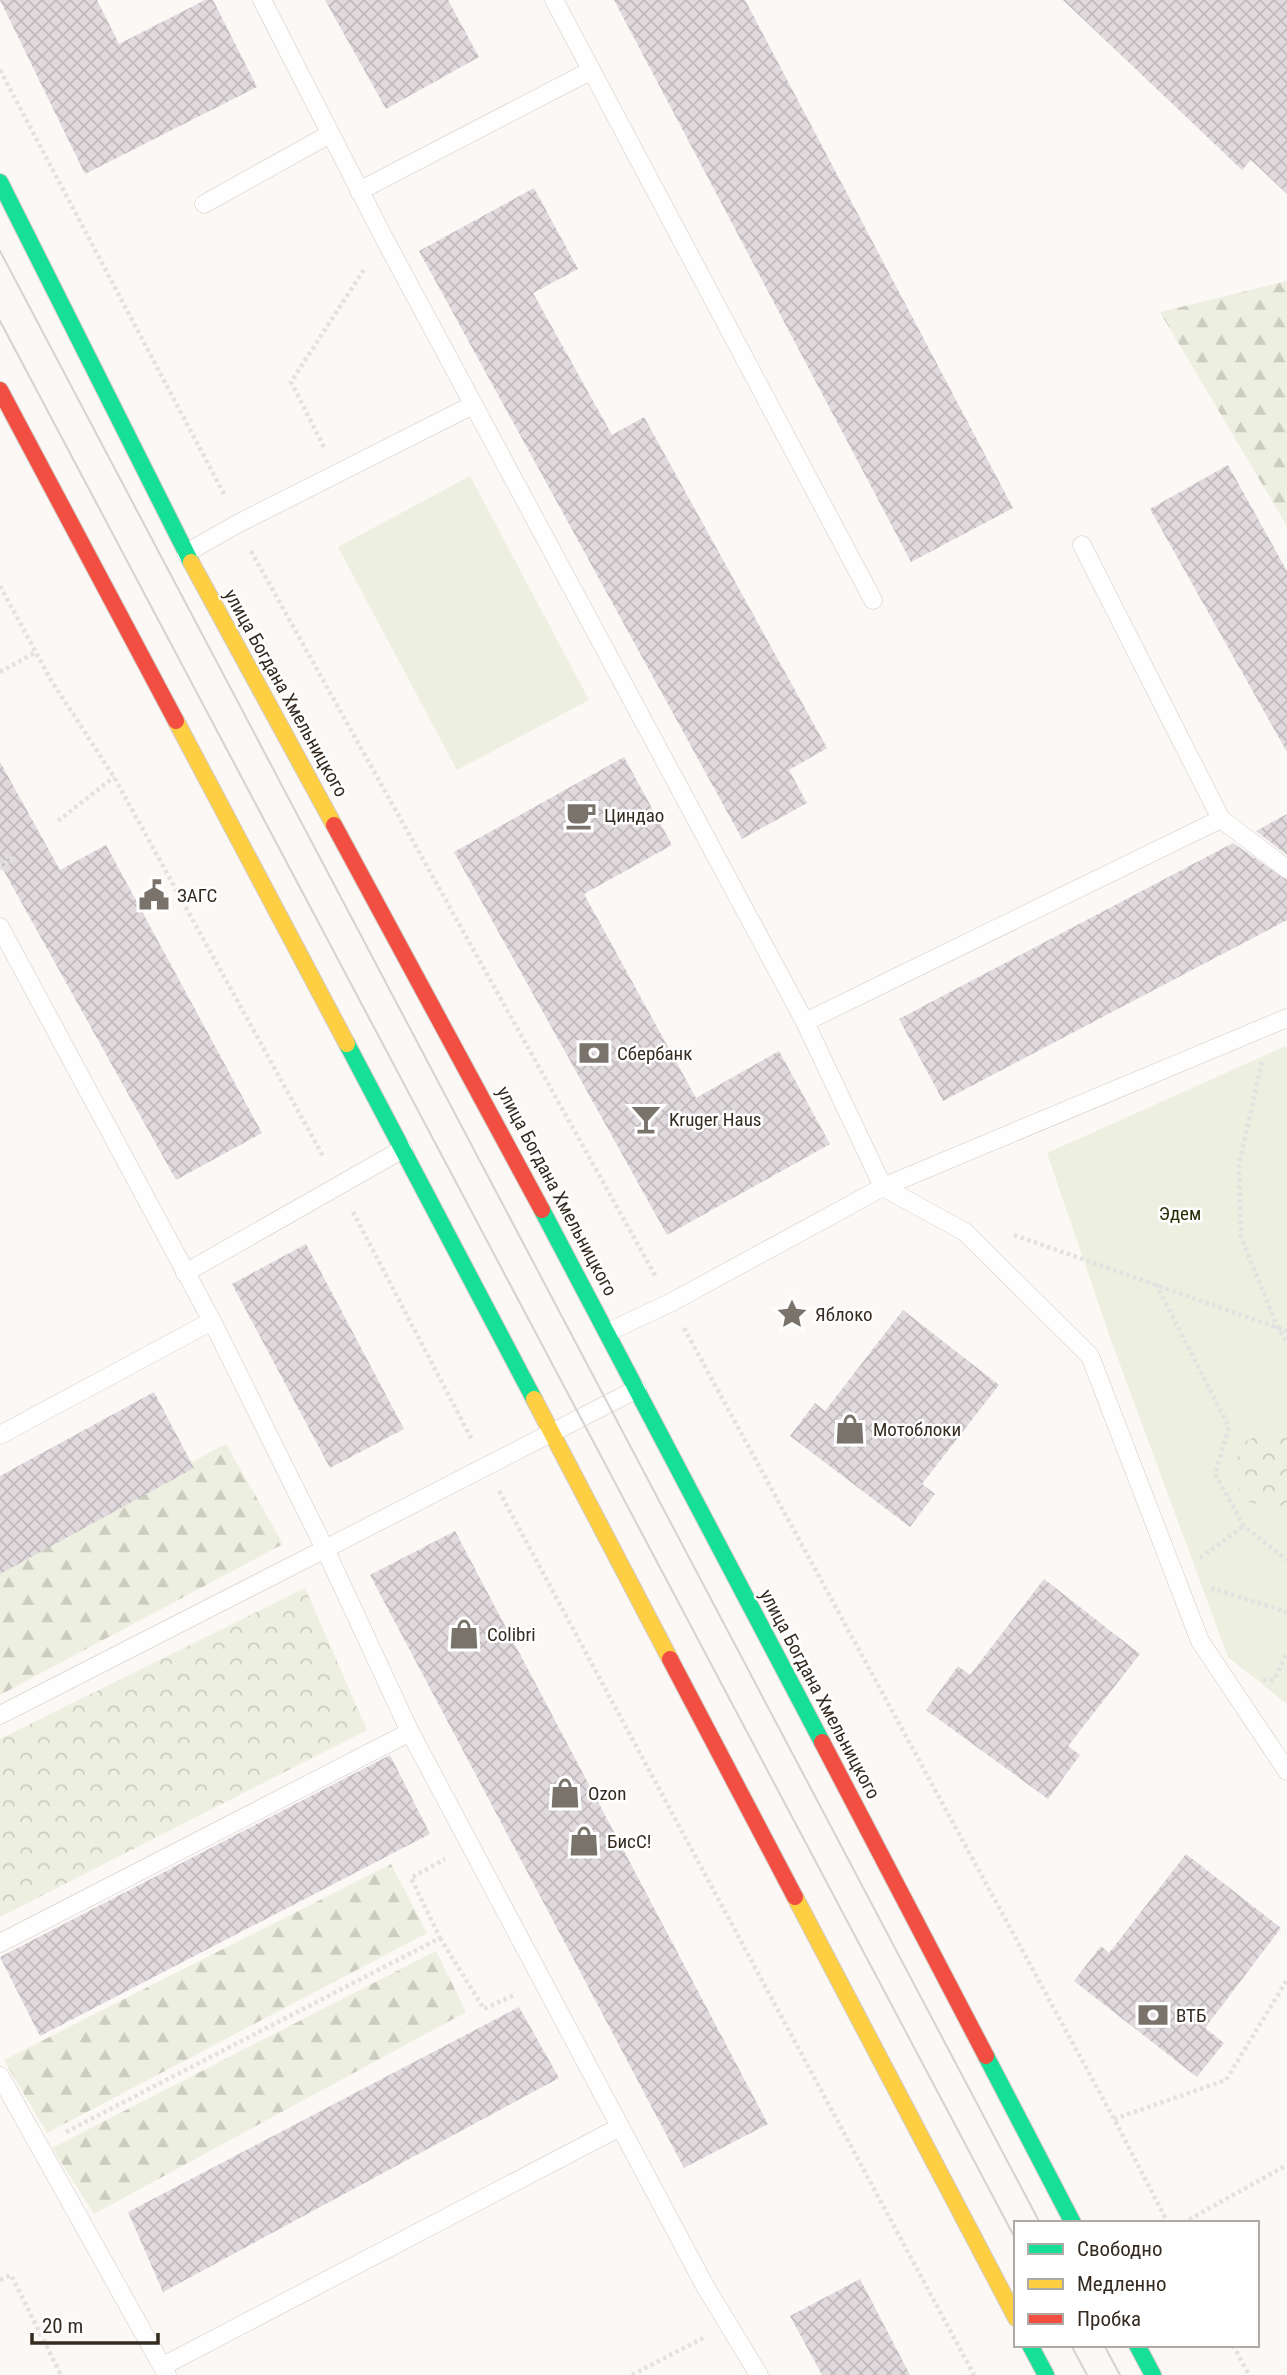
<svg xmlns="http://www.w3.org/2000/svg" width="1287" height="2375" font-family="'Roboto Condensed',sans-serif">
  <defs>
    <pattern id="forest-firs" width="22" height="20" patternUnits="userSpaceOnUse" patternTransform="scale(1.75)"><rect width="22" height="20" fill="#edefe0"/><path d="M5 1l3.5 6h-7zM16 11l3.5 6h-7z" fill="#cccdc0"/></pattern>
    <pattern id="park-crowns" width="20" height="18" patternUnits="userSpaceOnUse" patternTransform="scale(1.75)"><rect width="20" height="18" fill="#edefe0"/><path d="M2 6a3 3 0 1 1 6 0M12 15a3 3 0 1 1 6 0" fill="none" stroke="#cccdc0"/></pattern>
    <pattern id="building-cross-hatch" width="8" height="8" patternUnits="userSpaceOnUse" patternTransform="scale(1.75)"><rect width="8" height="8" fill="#e0dade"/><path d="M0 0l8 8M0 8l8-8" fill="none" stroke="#c1bbbe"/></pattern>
  </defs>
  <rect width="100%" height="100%" fill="#fbf8f5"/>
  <g fill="#edefe0">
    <path d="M 470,476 L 589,700 L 457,770 L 338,547 Z"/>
    <path d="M 1286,1046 L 1287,1048 L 1287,1704 L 1228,1657 L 1111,1340 L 1047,1153 Z"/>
  </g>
  <g fill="url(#forest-firs)">
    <path d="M 1287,281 L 1287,526 L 1160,312 Z"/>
    <path d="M 226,1444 L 283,1544 L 0,1695 L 0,1563 Z"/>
    <path d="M 391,1864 L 427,1933 L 47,2133 L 4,2060 Z"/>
    <path d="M 436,1951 L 466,2012 L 94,2214 L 52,2148 Z"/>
  </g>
  <g fill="url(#park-crowns)">
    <path d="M 1264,1432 L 1287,1438 L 1287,1504 L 1271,1509 L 1242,1499 L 1233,1470 L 1243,1443 Z"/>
    <path d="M 305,1588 L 367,1730 L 0,1917 L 0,1739 Z"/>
  </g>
  <g fill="url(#building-cross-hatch)">
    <path d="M 0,0 L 97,0 L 119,44 L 205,0 L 213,0 L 257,87 L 85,174 Z"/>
    <path d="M 325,0 L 448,0 L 479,57 L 386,109 Z"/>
    <path d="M 614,0 L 745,0 L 1013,508 L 911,562 Z"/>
    <path d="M 1063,0 L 1287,0 L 1287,194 L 1251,160 L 1242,170 Z"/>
    <path d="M 534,188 L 578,269 L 533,293 L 612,435 L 644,417 L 827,748 L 789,770 L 807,803 L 742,839 L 419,251 Z"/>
    <path d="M 1228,465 L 1287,571 L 1287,752 L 1150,509 Z"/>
    <path d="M 624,757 L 672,845 L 584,894 L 696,1098 L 779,1051 L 830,1144 L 667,1235 L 454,852 Z"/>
    <path d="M 0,762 L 60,870 L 106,845 L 262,1133 L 176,1180 L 0,864 Z"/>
    <path d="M 1287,814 L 1287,855 L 1256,831 Z"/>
    <path d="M 1233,843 L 1287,880 L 1287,920 L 943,1101 L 899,1019 Z"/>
    <path d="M 306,1244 L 404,1429 L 330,1468 L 232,1284 Z"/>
    <path d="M 903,1310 L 999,1385 L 922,1484 L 935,1494 L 910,1527 L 790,1436 L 815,1403 L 825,1411 Z"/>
    <path d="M 154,1392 L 194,1468 L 0,1574 L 0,1476 Z"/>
    <path d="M 455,1531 L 768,2124 L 684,2168 L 370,1575 Z"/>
    <path d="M 1044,1579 L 1140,1654 L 1068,1746 L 1080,1755 L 1048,1799 L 926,1710 L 958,1666 L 970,1675 Z"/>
    <path d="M 390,1755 L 430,1834 L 40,2036 L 0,1957 Z"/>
    <path d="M 1186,1854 L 1281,1928 L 1205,2028 L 1224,2043 L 1197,2077 L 1074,1981 L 1101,1946 L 1109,1953 Z"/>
    <path d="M 519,2007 L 559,2078 L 163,2292 L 128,2212 Z"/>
    <path d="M 860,2279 L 910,2375 L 822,2375 L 790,2316 Z"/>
  </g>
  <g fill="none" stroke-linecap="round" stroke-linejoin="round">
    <g stroke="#d1cac4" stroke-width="19">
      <g id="lane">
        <path d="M 262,0 L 384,238 L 805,1022 L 1221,819 L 1082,545"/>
        <path d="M 554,0 L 873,600"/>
        <path d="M 359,191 L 590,71"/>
        <path d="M 204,204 L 330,134"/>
        <path d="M 186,553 L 239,523 L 473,405"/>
        <path d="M 1221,819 L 1287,869"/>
        <path d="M 0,927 L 212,1321 L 325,1549 L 637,1389"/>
        <path d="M 805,1022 L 883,1187 L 965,1232 L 1090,1356 L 1200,1641 L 1287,1771"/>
        <path d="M 185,1273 L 403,1149"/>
        <path d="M 608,1332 L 670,1303 L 883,1187 L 1287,1018"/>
        <path d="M 0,1435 L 212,1321"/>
        <path d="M 0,1715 L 325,1549 L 410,1732 L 705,2286 L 759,2375"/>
        <path d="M 0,1943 L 410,1732"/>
        <path d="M 0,2076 L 167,2375"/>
        <path d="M 163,2366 L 620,2127"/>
      </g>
    </g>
    <g stroke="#d1cac4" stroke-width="18">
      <g id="fast">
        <path d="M 0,182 L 191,562"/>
        <path d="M 347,1044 L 534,1399"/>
        <path d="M 542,1210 L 822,1742"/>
        <path d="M 986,2056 L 1073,2223"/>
        <path d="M 1030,2345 L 1046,2375"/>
        <path d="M 1137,2345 L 1153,2375"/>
      </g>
    </g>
    <g stroke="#d1cac4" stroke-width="18">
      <g id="slow">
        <path d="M 191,562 L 334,825"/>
        <path d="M 176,721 L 347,1044"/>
        <path d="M 534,1399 L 670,1659"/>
        <path d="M 795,1897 L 1016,2318"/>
      </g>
    </g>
    <g stroke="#d1cac4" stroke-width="18">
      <g id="jam">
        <path d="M 0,390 L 176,721"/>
        <path d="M 334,825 L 542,1210"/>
        <path d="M 670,1659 L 795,1897"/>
        <path d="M 822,1742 L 986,2056"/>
      </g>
    </g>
    <g stroke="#e3e2e1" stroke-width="4.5" stroke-dasharray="3.5 3.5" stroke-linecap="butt">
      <path d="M 0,70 L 225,496"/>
      <path d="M 324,447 L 291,382 L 365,268"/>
      <path d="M 251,551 L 656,1277"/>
      <path d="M 0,586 L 51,680 L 114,777 L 324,1158"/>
      <path d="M 0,672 L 36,652"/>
      <path d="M 58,821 L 114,777"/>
      <path d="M 0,869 L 15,855"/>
      <path d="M 1262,1062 L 1239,1165 L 1241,1237 L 1277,1326 L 1287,1342"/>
      <path d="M 353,1212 L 472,1440"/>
      <path d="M 1014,1235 L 1287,1331"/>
      <path d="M 1156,1284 L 1229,1427 L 1215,1474 L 1244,1526 L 1287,1560"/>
      <path d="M 684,1328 L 1114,2119 L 1168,2223"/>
      <path d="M 499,1491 L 974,2375"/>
      <path d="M 1200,1558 L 1244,1526"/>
      <path d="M 1211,1588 L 1287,1612"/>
      <path d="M 1263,1680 L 1274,1680 L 1287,1653"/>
      <path d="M 440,1938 L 484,2009 L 516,1994"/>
      <path d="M 1114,2119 L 1226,2080 L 1287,1980"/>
      <path d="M 66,2132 L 440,1938 L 411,1878 L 445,1859"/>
      <path d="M 1183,2223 L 1287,2165"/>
      <path d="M 0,2280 L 11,2275 L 61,2375"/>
      <path d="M 1233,2345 L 1249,2375"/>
      <path d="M 632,2375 L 703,2338"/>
    </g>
    <use href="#lane" stroke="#fefefe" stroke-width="18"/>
    <use href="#fast" stroke="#16e098" stroke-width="16"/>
    <use href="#slow" stroke="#ffcf43" stroke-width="16"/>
    <use href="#jam" stroke="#f24e42" stroke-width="16"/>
    <g stroke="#d5d3d2" stroke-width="2">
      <path d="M 0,251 L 1040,2223"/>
      <path d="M 0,321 L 1016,2240"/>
      <path d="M 1071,2345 L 1087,2375"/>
      <path d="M 1104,2345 L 1120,2375"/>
    </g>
  </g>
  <defs>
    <g id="cafe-bare" transform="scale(2.415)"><path d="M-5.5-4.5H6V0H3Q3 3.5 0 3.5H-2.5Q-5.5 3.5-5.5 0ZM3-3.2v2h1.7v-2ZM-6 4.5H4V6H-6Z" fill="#7a736b" stroke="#fff" stroke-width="2.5" paint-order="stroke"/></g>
    <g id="civic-bare" transform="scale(2.415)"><path d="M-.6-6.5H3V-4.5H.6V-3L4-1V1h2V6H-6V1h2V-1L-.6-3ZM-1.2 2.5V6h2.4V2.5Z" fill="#7a736b" stroke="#fff" stroke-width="2.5" paint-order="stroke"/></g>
    <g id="bank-bare" transform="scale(2.415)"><path d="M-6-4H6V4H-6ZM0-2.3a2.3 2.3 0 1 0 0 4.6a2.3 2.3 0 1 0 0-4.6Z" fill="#7a736b" stroke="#fff" stroke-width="2.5" paint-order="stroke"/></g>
    <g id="bar-bare" transform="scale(2.415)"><path d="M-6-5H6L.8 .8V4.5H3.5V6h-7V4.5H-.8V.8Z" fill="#7a736b" stroke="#fff" stroke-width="2.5" paint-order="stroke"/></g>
    <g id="sight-bare" transform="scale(2.415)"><path d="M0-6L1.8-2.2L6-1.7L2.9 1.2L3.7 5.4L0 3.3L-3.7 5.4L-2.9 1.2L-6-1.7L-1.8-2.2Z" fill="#7a736b" stroke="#fff" stroke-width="2.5" paint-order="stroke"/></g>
    <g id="shop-bare" transform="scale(2.415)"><path d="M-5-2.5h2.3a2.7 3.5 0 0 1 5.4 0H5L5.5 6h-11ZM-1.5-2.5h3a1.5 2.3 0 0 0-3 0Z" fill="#7a736b" stroke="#fff" stroke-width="2.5" paint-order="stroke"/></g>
  </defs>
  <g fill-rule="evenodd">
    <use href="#cafe-bare" x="581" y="815"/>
    <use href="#civic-bare" x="154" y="895"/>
    <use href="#bank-bare" x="594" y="1053"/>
    <use href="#bar-bare" x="646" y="1119"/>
    <use href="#sight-bare" x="792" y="1314"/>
    <use href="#shop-bare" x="850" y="1429"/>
    <use href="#shop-bare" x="464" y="1634"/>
    <use href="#shop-bare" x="565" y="1793"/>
    <use href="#shop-bare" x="584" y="1841"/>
    <use href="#bank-bare" x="1153" y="2015"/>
  </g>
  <g text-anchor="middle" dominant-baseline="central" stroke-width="5" stroke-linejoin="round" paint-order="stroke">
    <g font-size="19" fill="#352b21" stroke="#fff">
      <text transform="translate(286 693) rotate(61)">улица Богдана Хмельницкого</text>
      <text transform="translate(557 1191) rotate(62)">улица Богдана Хмельницкого</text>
      <text transform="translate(820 1694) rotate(62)">улица Богдана Хмельницкого</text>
    </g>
    <g font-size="19" fill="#352b21" stroke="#fff" text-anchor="start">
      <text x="604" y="815">Циндао</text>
      <text x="177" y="895">ЗАГС</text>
      <text x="617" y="1053">Сбербанк</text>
      <text x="669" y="1119">Kruger Haus</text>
      <text x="815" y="1314">Яблоко</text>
      <text x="873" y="1429">Мотоблоки</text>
      <text x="487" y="1634">Colibri</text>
      <text x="588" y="1793">Ozon</text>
      <text x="607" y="1841">БисС!</text>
      <text x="1176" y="2015">ВТБ</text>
    </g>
    <g font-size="19" fill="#272f07" stroke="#fff">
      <text x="1180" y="1213">Эдем</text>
    </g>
  </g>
  <rect x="1014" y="2221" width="245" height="126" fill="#ffffff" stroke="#aeaaa6" stroke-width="2"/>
  <rect x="1028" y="2244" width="35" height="10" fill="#16e098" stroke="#aeaaa6" stroke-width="2"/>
  <text x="1077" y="2256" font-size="21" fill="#352b21">Свободно</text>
  <rect x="1028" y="2279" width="35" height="10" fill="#ffcf43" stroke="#aeaaa6" stroke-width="2"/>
  <text x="1077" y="2291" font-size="21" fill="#352b21">Медленно</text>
  <rect x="1028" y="2314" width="35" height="10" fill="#f24e42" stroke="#aeaaa6" stroke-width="2"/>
  <text x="1077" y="2326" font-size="21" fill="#352b21">Пробка</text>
  <path d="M32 2333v10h126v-10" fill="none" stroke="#352b21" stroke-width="3.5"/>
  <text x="42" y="2333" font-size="21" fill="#352b21" stroke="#ffffff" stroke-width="5" paint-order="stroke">20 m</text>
</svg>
